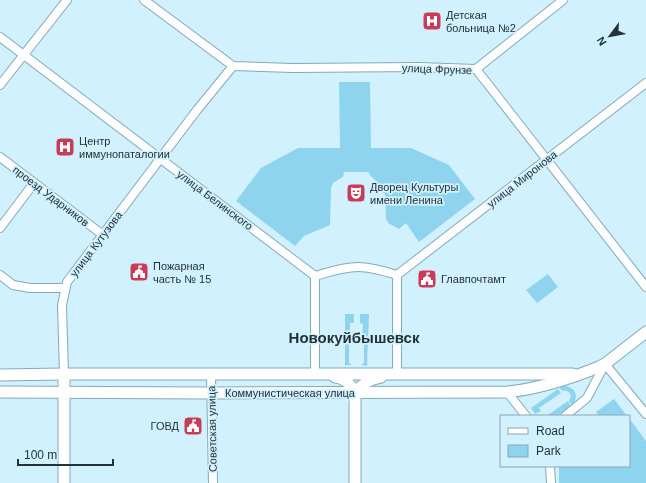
<svg xmlns="http://www.w3.org/2000/svg" width="646" height="483" font-family="Arial,sans-serif">
  <rect width="100%" height="100%" fill="#d1f1fe"/>
  <g fill="#8ed4ee">
    <path d="M 339,82 L 370,82 L 371,148 L 411,148 L 449,165 L 475,199 L 419,242 L 406,223 L 399,229 L 388,223 L 386,218 L 385,193 L 381,192 L 378,183 L 369,174 L 369,172 L 344,172 L 343,177 L 333,183 L 331,188 L 330,225 L 304,236 L 295,246 L 236,201 L 261,168 L 298,148 L 340,148 Z"/>
    <path d="M 548,274 L 558,287 L 537,303 L 526,290 Z"/>
    <path d="M 345,314 L 354,314 L 354,323 L 350,323 L 350,343 L 349,343 L 349,363 L 351,364 L 351,365 L 345,365 Z"/>
    <path d="M 360,314 L 369,314 L 367,366 L 362,365 L 362,364 L 364,363 L 364,343 L 362,343 L 363,324 L 360,323 Z"/>
    <path d="M 565,386 C 575,387 580,397 572,405 L 569,401 L 571,396 C 570,392 567,390 562,391 L 559,387 Z"/>
    <path d="M 558,389 L 561,393 L 539,408 L 541,411 L 535,414 L 531,408 Z"/>
    <path d="M 614,399 L 627,416 L 599,416 L 596,412 Z"/>
    <path d="M 568,401 L 571,406 L 557,416 L 548,415 Z"/>
    <path d="M 629,418 L 646,441 L 646,483 L 559,483 L 559,466 L 629,466 Z"/>
  </g>
  <g fill="none" stroke-linecap="round" stroke-linejoin="round">
    <g stroke="#82aab9" stroke-width="10">
      <g id="street">
        <path d="M 144,0 L 233,66 L 293,68 L 418,67 L 476,69"/>
        <path d="M 0,37 L 315,276"/>
        <path d="M 476,69 L 646,287"/>
        <path d="M 476,69 L 563,0"/>
        <path d="M 0,85 L 67,0"/>
        <path d="M 0,157 L 103,235"/>
        <path d="M 0,228 L 34,183"/>
        <path d="M 0,275 L 13,285 L 30,288 L 65,288"/>
        <path d="M 397,275 L 646,83"/>
        <path d="M 64,374 L 62,305 L 67,282 L 197,110 L 233,66"/>
        <path d="M 211,374 L 213,483"/>
        <path d="M 315,374 L 315,276 C 329,272 343,267 358,267 C 371,267 384,271 397,275 L 397,374"/>
        <path d="M 507,392 L 526,416"/>
        <path d="M 565,416 L 587,398 L 605,364 L 646,414"/>
        <path d="M 550,466 L 551,483"/>
      </g>
    </g>
    <g stroke="#82aab9" stroke-width="13">
      <g id="secondary">
        <path d="M 0,375 L 64,374 L 573,374"/>
        <path d="M 335,377 C 346,378 350,384 355,393 L 355,483"/>
        <path d="M 0,392 L 211,393 L 507,392 C 539,389 569,379 599,367 L 605,364 L 646,332"/>
        <path d="M 355,393 C 362,384 369,379 381,377"/>
        <path d="M 64,483 L 64,374"/>
      </g>
    </g>
    <use href="#street" stroke="#fff" stroke-width="8"/>
    <use href="#secondary" stroke="#fff" stroke-width="11"/>
  </g>
  <defs>
    <g id="hospital-square" transform="scale(1)"><rect x="-9" y="-9" width="18" height="18" rx="4" fill="#cb3b58" stroke="#d1f1fe"/><path d="M-5-5h3v3.5h4V-5h3V5h-3V1.5h-4V5h-3Z" fill="#fff"/></g>
    <g id="theatre-square" transform="scale(1)"><rect x="-9" y="-9" width="18" height="18" rx="4" fill="#cb3b58" stroke="#d1f1fe"/><path d="M-5-5.5Q0-4 5-5.5V0Q5 5 0 6Q-5 5-5 0ZM-3.3-2.5H-1v1.5H-3.3ZM1-2.5H3.3v1.5H1ZM-2.8 1Q0 5.5 2.8 1Z" fill="#fff"/></g>
    <g id="civic-square" transform="scale(1)"><rect x="-9" y="-9" width="18" height="18" rx="4" fill="#cb3b58" stroke="#d1f1fe"/><path d="M-.6-6.5H3V-4.5H.6V-3L4-1V1h2V6H-6V1h2V-1L-.6-3ZM-1.2 2.5V6h2.4V2.5Z" fill="#fff"/></g>
  </defs>
  <g fill-rule="evenodd">
    <use href="#hospital-square" x="432" y="21"/>
    <use href="#hospital-square" x="65" y="147"/>
    <use href="#theatre-square" x="356" y="193"/>
    <use href="#civic-square" x="139" y="272"/>
    <use href="#civic-square" x="427" y="279"/>
    <use href="#civic-square" x="193" y="426"/>
  </g>
  <g text-anchor="middle" dominant-baseline="central" stroke-width="3.5" stroke-linejoin="round" paint-order="stroke">
    <g font-size="11" fill="#223238" stroke="#d1f1fe" text-anchor="start">
      <text x="446" y="15">Детская<tspan x="446" dy="13">больница №2</tspan></text>
      <text x="79" y="141">Центр<tspan x="79" dy="13">иммунопаталогии</tspan></text>
      <text x="370" y="187">Дворец Культуры<tspan x="370" dy="13">имени Ленина</tspan></text>
      <text x="153" y="266">Пожарная<tspan x="153" dy="13">часть № 15</tspan></text>
      <text x="441" y="279">Главпочтамт</text>
      <text x="179" y="426" text-anchor="end">ГОВД</text>
    </g>
    <g font-size="11" fill="#223238" stroke="#d1f1fe">
      <text transform="translate(437 69) rotate(2)">улица Фрунзе</text>
      <text transform="translate(522 179) rotate(-38)">улица Миронова</text>
      <text transform="translate(51 196) rotate(37)">проезд Ударников</text>
      <text transform="translate(215 200) rotate(37)">улица Белинского</text>
      <text transform="translate(96 244) rotate(-53)">улица Кутузова</text>
      <text x="290" y="393">Коммунистическая улица</text>
      <text transform="translate(212 429) rotate(-91)">Советская улица</text>
    </g>
    <g font-size="15" font-weight="bold" fill="#223238" stroke="#d1f1fe">
      <text x="354" y="337">Новокуйбышевск</text>
    </g>
  </g>
  <rect x="500" y="415" width="130" height="52" fill="#d1f1fe" stroke="#8ba5af"/>
  <rect x="508" y="428" width="20" height="6" fill="#ffffff" stroke="#8ba5af"/>
  <text x="536" y="435" font-size="12" fill="#223238">Road</text>
  <rect x="508" y="445" width="20" height="12" fill="#8ed4ee" stroke="#8ba5af"/>
  <text x="536" y="455" font-size="12" fill="#223238">Park</text>
  <g transform="translate(610 36) rotate(238)" stroke="#d1f1fe" stroke-width="3" paint-order="stroke">
  <path d="M0-3L7 15L0 10L-7 15Z" fill="#223238"/>
  <text y="-6" font-size="11" font-weight="bold" text-anchor="middle" fill="#223238">N</text>
  </g>
  <path d="M18 459v6h95v-6" fill="none" stroke="#223238" stroke-width="2"/>
  <text x="24" y="459" font-size="12" fill="#223238" stroke="#d1f1fe" stroke-width="3" paint-order="stroke">100 m</text>
</svg>
